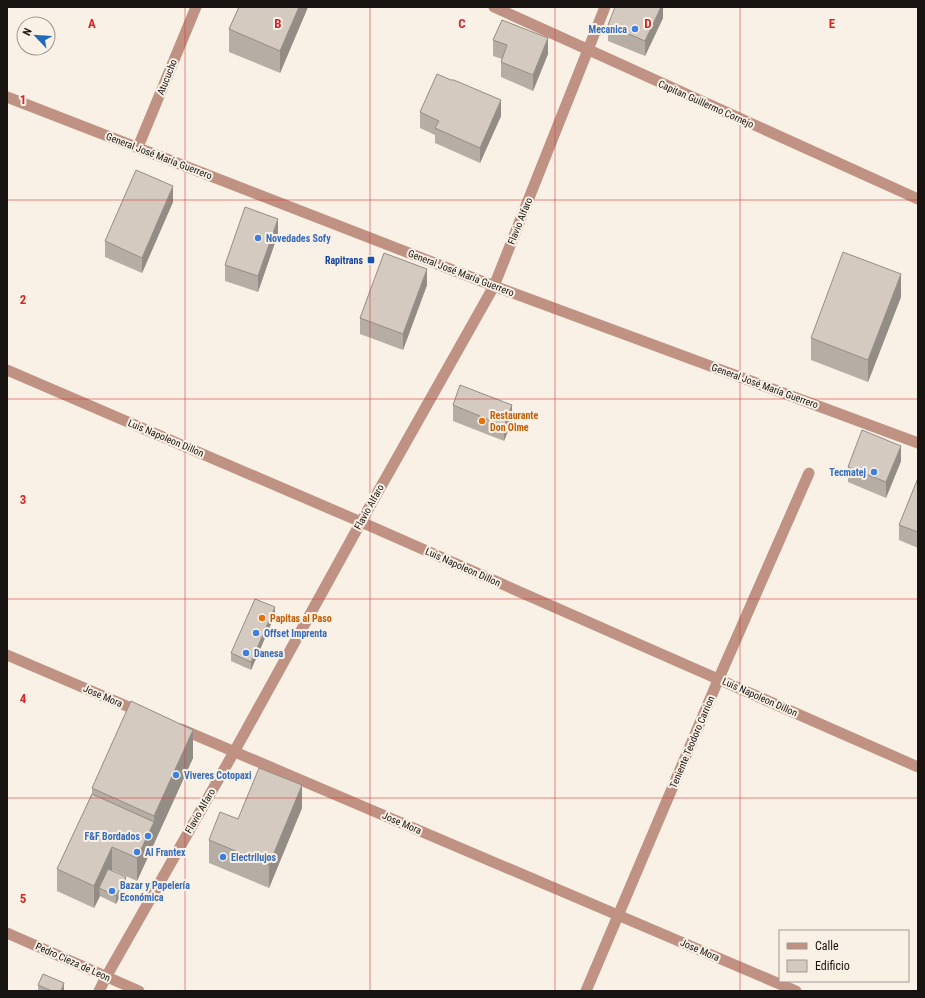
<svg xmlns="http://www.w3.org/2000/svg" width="925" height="998" font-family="'Roboto Condensed',sans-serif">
  <rect width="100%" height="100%" fill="#faf1e6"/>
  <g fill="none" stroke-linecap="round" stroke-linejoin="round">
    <g stroke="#c09283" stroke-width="11">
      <path d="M 494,7 L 918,199"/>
      <path d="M 138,147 L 196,7"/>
      <path d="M 7,370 L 361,522 L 918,767"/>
      <path d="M 7,655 L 143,713"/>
      <path d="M 181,729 L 796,991"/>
      <path d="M 7,933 L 139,991"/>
      <path d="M 586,991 L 719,678 L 809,473"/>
    </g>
    <g stroke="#c09283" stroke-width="11">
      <path d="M 7,97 L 494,286 L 918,443"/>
      <path d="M 99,991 L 106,977 L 234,752 L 361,522 L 494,286 L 605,7"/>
    </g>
  </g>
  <g fill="#b6aea5">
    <path d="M 239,7 L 308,7 L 280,73 L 229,52 L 229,29 Z"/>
    <path d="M 663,7 L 663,18 L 645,56 L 608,41 L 608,25 Z"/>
    <path d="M 493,40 L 548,54 L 533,91 L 501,77 L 501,62 L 502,59 L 493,56 Z"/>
    <path d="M 420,112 L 501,116 L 480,163 L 435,143 L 435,135 L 420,128 Z"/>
    <path d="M 173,202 L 142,273 L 105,257 L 105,241 Z"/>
    <path d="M 278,234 L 258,292 L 225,281 L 225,265 Z"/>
    <path d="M 427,285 L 403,350 L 360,334 L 360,318 Z"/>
    <path d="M 901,297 L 868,382 L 811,360 L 811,338 Z"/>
    <path d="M 453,405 L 512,421 L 504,441 L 453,421 Z"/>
    <path d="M 901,461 L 886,498 L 848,482 L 848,467 Z"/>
    <path d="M 918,478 L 918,548 L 899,540 L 899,525 Z"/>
    <path d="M 275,615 L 251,670 L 231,661 L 231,653 Z"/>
    <path d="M 193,758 L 137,881 L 112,870 L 111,870 L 126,885 L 116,904 L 100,896 L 94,908 L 57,891 L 57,869 L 92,794 L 92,788 Z"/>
    <path d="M 302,808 L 269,888 L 209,863 L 209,840 L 238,819 Z"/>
    <path d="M 38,985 L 64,991 L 38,991 Z"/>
  </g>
  <g fill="#948d86">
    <path d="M 299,7 L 308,7 L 280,73 L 280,51 Z"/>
    <path d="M 661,7 L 663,7 L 663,18 L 645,56 L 645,41 Z"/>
    <path d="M 548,38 L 548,54 L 533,91 L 533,75 Z"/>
    <path d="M 501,100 L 501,116 L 480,163 L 480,148 Z"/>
    <path d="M 173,186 L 173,202 L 142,273 L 142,258 Z"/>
    <path d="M 278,219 L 278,234 L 258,292 L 258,276 Z"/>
    <path d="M 427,269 L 427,285 L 403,350 L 403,334 Z"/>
    <path d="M 901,274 L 901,297 L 868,382 L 868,360 Z"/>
    <path d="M 512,405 L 512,421 L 504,441 L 504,426 Z"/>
    <path d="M 901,446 L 901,461 L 886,498 L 886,482 Z"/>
    <path d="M 275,607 L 275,615 L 251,670 L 251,662 Z"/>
    <path d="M 193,730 L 193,758 L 137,881 L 137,858 L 154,822 L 154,816 Z"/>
    <path d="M 302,785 L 302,808 L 269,888 L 269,865 Z"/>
    <path d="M 112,847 L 112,870 L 103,889 L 99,888 L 100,896 L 94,908 L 94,886 Z"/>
    <path d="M 126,877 L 126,885 L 116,904 L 116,896 Z"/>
    <path d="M 64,983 L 64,991 L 61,991 Z"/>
  </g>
  <g fill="#d4cac0" stroke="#948d86">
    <path d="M 239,7 L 299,7 L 280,51 L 229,29 Z"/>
    <path d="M 615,7 L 661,7 L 645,41 L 608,25 Z"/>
    <path d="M 502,20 L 548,38 L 533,75 L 501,62 L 507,45 L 493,40 Z"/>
    <path d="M 437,74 L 451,80 L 454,80 L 501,100 L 480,148 L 435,128 L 439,121 L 420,112 Z"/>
    <path d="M 136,170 L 173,186 L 142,258 L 105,241 Z"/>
    <path d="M 245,207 L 278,219 L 258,276 L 225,265 Z"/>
    <path d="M 843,252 L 901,274 L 868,360 L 811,338 Z"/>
    <path d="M 384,253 L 427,269 L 403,334 L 360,318 Z"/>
    <path d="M 460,385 L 512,405 L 504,426 L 453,405 Z"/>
    <path d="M 862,430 L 901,446 L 886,482 L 848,467 Z"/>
    <path d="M 918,478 L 918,532 L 899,525 Z"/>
    <path d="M 255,599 L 275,607 L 251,662 L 231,653 Z"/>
    <path d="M 131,701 L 193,730 L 154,816 L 92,788 Z"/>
    <path d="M 259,768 L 302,785 L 269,865 L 209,840 L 220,812 L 238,819 Z"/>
    <path d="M 92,794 L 154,822 L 137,858 L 112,847 L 94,886 L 57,869 Z"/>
    <path d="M 108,869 L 126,877 L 116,896 L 99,888 Z"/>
    <path d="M 43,974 L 64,983 L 61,991 L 52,991 L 38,985 Z"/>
  </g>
  <path fill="none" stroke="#d62828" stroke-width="1" stroke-opacity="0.55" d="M 185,7 L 185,991M 370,7 L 370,991M 555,7 L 555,991M 740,7 L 740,991M 7,200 L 918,200M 7,399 L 918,399M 7,599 L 918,599M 7,798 L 918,798"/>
  <g fill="#3f7fe0" stroke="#faf1e6" stroke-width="1.5">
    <circle cx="635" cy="29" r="4"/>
    <circle cx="258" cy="238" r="4"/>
    <circle cx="874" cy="472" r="4"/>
    <circle cx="256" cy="633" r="4"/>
    <circle cx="246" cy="653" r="4"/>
    <circle cx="176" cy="775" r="4"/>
    <circle cx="148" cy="836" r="4"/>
    <circle cx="137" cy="852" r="4"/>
    <circle cx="223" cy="857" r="4"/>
    <circle cx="112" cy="891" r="4"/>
  </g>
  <rect fill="#1a4fb4" stroke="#faf1e6" stroke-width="1.5" x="367" y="256" width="8" height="8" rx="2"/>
  <g fill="#e8710a" stroke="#faf1e6" stroke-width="1.5">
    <circle cx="482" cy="421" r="4"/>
    <circle cx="262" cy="618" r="4"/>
  </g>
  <g text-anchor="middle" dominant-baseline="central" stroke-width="4" stroke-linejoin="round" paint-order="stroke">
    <g font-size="10" font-weight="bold" fill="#366cbe" stroke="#faf1e6" text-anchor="start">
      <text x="627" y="29" text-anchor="end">Mecanica</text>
      <text x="266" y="238">Novedades Sofy</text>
      <text x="866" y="472" text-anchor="end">Tecmatej</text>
      <text x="264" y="633">Offset Imprenta</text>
      <text x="254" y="653">Danesa</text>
      <text x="184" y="775">Viveres Cotopaxi</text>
      <text x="140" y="836" text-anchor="end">F&amp;F Bordados</text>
      <text x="145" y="852">Al Frantex</text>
      <text x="231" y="857">Electrilujos</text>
      <text x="120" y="885">Bazar y Papelería<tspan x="120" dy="12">Económica</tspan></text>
    </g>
    <g font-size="10" fill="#171310" stroke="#faf1e6">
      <text transform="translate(167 77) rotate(-68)">Atucucho</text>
      <text transform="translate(706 104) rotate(24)">Capitan Guillermo Cornejo</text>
      <text transform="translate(159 156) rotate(21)">General José María Guerrero</text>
      <text transform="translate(520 221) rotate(-68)">Flavio Alfaro</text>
      <text transform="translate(461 273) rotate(21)">General José María Guerrero</text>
      <text transform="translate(765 386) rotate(20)">General José María Guerrero</text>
      <text transform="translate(166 438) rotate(23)">Luis Napoleon Dillon</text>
      <text transform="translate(369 507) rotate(-61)">Flavio Alfaro</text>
      <text transform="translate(463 567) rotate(24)">Luis Napoleon Dillon</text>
      <text transform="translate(103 696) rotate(23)">Jose Mora</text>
      <text transform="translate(760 697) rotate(24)">Luis Napoleon Dillon</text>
      <text transform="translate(692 742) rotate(-67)">Teniente Teodoro Carrion</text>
      <text transform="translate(200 811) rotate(-60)">Flavio Alfaro</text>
      <text transform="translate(402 823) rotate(23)">Jose Mora</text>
      <text transform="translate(700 950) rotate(23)">Jose Mora</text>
      <text transform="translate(73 962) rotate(24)">Pedro Cieza de Leon</text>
    </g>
    <g font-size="10" font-weight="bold" fill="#164399" stroke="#faf1e6" text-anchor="end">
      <text x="363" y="260">Rapitrans</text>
    </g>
    <g font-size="10" font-weight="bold" fill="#c56008" stroke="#faf1e6" text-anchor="start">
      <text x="490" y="415">Restaurante<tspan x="490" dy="12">Don Olme</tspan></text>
      <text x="270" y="618">Papitas al Paso</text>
    </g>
  </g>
  <g font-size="13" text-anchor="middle" font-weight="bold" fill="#d62828" stroke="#faf1e6" stroke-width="4" stroke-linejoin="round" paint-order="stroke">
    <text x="92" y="28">A</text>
    <text x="278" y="28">B</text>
    <text x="462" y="28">C</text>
    <text x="648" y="28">D</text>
    <text x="832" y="28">E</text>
    <text x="23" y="104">1</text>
    <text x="23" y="304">2</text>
    <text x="23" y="504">3</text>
    <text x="23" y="703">4</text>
    <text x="23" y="903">5</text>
  </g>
  <rect width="925" height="998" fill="none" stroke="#171310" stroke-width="16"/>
  <rect x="779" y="930" width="130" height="52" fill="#faf1e6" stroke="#9f9890"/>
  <rect x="787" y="943" width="20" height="6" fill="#c09283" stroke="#9f9890"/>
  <text x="815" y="950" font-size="12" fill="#171310">Calle</text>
  <rect x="787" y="960" width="20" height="12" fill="#d4cac0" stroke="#9f9890"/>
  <text x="815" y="970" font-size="12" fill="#171310">Edificio</text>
  <g transform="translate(36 36) rotate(295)"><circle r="19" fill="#faf1e6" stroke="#9f9890"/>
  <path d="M0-3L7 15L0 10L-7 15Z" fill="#1f6aba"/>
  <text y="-6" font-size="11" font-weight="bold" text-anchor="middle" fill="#171310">N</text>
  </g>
</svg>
